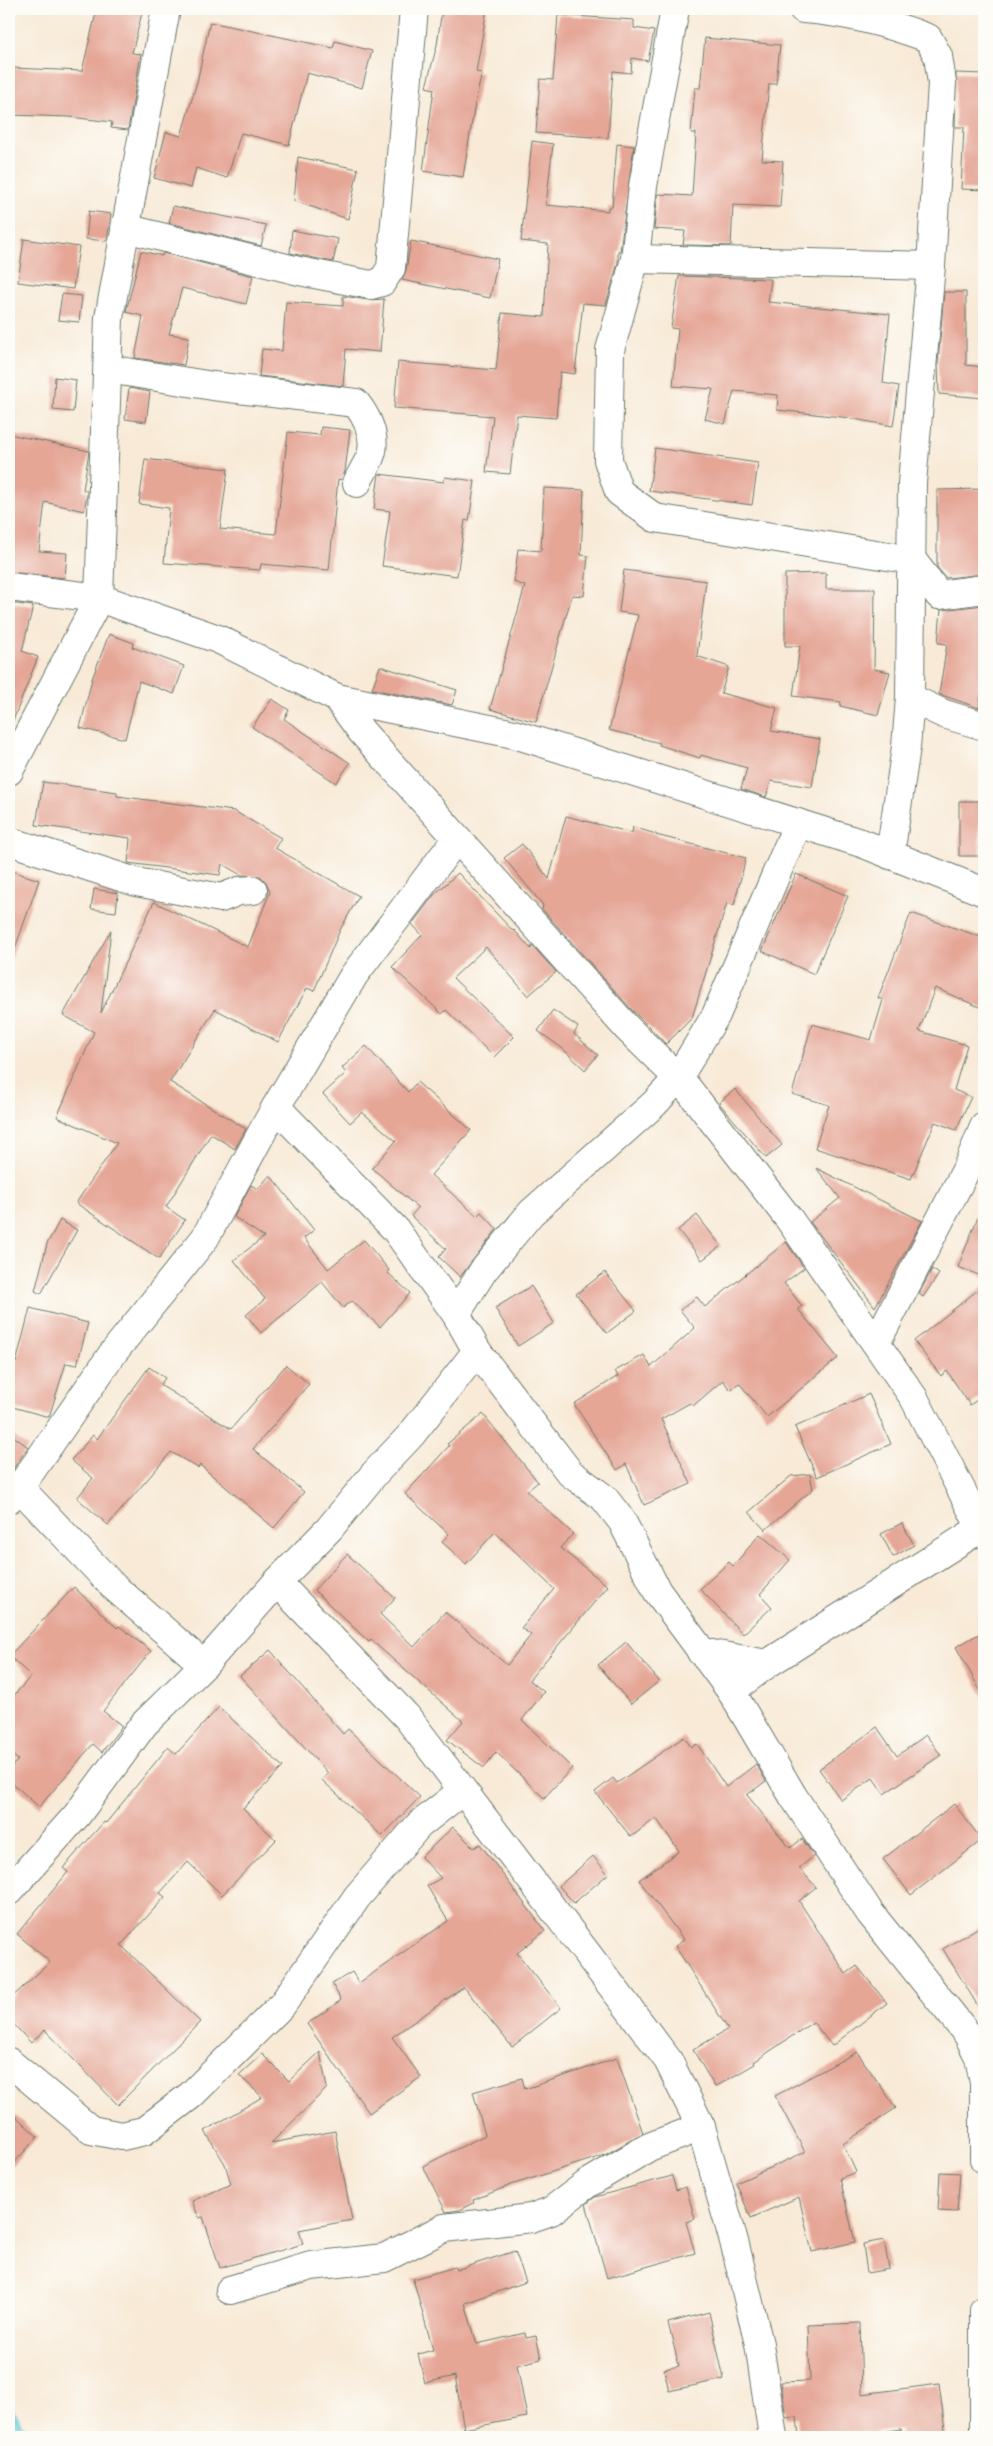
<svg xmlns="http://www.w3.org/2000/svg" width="993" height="2446" font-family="Caveat,sans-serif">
  <rect width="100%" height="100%" fill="#fdfcf7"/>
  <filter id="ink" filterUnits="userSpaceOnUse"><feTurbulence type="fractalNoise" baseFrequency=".02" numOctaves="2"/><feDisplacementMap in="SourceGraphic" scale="10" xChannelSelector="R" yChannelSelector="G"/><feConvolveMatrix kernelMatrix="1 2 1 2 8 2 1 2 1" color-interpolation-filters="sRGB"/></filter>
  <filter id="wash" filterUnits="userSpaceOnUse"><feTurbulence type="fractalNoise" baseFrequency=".0096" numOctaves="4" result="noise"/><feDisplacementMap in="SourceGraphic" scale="20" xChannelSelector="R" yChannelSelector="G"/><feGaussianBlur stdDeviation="1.12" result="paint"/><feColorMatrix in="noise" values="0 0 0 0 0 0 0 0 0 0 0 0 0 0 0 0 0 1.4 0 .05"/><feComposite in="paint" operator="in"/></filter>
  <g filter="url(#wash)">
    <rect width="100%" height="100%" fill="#f8ead7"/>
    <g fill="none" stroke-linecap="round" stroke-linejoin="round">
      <path stroke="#58c4d1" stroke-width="8" d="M 9,2410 L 28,2437"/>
    </g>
    <g id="blocks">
      <g fill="#e5a696">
        <path d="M 97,9 L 143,9 L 132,53 L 141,54 L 128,130 L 111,128 L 112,122 L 70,117 L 10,115 L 13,68 L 82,71 Z"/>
        <path d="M 442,9 L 487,9 L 476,72 L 482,73 L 475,103 L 463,177 L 423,171 L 434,89 L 426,87 L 437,45 Z"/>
        <path d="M 558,15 L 634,20 L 634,28 L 654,31 L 648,61 L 632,58 L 631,73 L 613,71 L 608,138 L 536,133 L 540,79 L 553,80 Z"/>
        <path d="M 210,22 L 333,48 L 335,41 L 372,51 L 362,88 L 307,73 L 289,145 L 241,133 L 227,178 L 196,168 L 191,188 L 154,178 L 166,132 L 181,136 L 197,82 Z"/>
        <path d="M 705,38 L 780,45 L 776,84 L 769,84 L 762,160 L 783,161 L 780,207 L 733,205 L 731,246 L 683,245 L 685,231 L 654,229 L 658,194 L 692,196 L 696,133 L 691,133 L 695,88 L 700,88 Z"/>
        <path d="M 956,73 L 984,74 L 984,190 L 961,189 L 964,127 L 955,127 Z"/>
        <path d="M 532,141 L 553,144 L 546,205 L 608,211 L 608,207 L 612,207 L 617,144 L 634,146 L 620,251 L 618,251 L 618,263 L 606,305 L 583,303 L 575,374 L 560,372 L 556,418 L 517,415 L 510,474 L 486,472 L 493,416 L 394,408 L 398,362 L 496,370 L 502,313 L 544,317 L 548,244 L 521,241 Z"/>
        <path d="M 298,157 L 358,169 L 348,219 L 294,201 Z"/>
        <path d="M 173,206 L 266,225 L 261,246 L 169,223 Z"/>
        <path d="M 89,211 L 111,214 L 107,241 L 86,239 Z"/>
        <path d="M 292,230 L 338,239 L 333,262 L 290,253 Z"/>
        <path d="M 24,239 L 79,247 L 73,289 L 18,282 Z"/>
        <path d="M 411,241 L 498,259 L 490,298 L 402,280 L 406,270 Z"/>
        <path d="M 141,251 L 162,256 L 163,253 L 253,276 L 246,304 L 182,288 L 169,334 L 189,337 L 184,365 L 135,358 L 143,316 L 126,312 Z"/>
        <path d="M 679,276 L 771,279 L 768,302 L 890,314 L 883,383 L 899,386 L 893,426 L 842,417 L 777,410 L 778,395 L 734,391 L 725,424 L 705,419 L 713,389 L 673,386 L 678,329 L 671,328 Z"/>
        <path d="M 944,292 L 966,292 L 966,365 L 984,367 L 984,398 L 939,394 L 938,363 Z"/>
        <path d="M 62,294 L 82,296 L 79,322 L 58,320 Z"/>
        <path d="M 343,296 L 368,300 L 384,299 L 380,352 L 346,349 L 343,386 L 259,376 L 262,349 L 282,351 L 286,302 L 343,306 Z"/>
        <path d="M 55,377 L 76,380 L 73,412 L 53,410 Z"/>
        <path d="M 129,388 L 150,392 L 146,422 L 125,419 Z"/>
        <path d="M 321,427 L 350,430 L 345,471 L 342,480 L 338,479 L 329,570 L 261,564 L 260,570 L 164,563 L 169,508 L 139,504 L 145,459 L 228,469 L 220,529 L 276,534 L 288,432 L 320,435 Z"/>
        <path d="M 9,434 L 89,451 L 83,490 L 87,491 L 87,495 L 84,511 L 45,502 L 39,551 L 67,553 L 65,578 L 9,572 Z"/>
        <path d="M 655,448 L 758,463 L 752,505 L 649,491 Z"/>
        <path d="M 379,474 L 444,482 L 445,477 L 475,481 L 469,521 L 465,520 L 457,576 L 382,566 L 390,511 L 374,509 Z"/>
        <path d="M 544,488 L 584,490 L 581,555 L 588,556 L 584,596 L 572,595 L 536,722 L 490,709 L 525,586 L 514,582 L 518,549 L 541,551 Z"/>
        <path d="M 984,489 L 984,574 L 946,578 L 937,567 L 937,490 Z"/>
        <path d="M 624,570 L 706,581 L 697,656 L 729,667 L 721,693 L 777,708 L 771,731 L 820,739 L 812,787 L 771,781 L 766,797 L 741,789 L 747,768 L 701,755 L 700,758 L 659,745 L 660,743 L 609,730 L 638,615 L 619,612 Z"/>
        <path d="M 826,573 L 826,589 L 875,589 L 874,669 L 890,672 L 878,715 L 840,706 L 841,702 L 793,696 L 800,646 L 785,646 L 785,574 Z"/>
        <path d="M 9,603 L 33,606 L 22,651 L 38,657 L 10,728 Z"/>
        <path d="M 984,605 L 984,677 L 979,708 L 939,694 L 947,644 L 938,643 L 941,610 Z"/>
        <path d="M 109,634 L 134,643 L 132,647 L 184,666 L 174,694 L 139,681 L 125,739 L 80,728 L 92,679 Z"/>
        <path d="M 380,666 L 457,690 L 452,705 L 372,689 Z"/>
        <path d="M 272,699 L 289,710 L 284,719 L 350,763 L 336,783 L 252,727 Z"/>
        <path d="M 43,782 L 117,792 L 117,796 L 234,811 L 281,838 L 275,848 L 359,896 L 340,930 L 314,991 L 307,988 L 278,1042 L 215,1009 L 170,1082 L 246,1129 L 235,1149 L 211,1134 L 166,1207 L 185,1220 L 159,1259 L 76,1203 L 117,1143 L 57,1117 L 94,1032 L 63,1015 L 111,930 L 101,1013 L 154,902 L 248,947 L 270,892 L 266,882 L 260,876 L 241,875 L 222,864 L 220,875 L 128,863 L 130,838 L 36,825 Z"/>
        <path d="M 959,801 L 979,801 L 980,856 L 959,856 Z"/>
        <path d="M 566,816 L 632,833 L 633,827 L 656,834 L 656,835 L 746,858 L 734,905 L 727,903 L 692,1018 L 666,1044 L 632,1010 L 542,909 L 543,905 L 504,858 L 522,844 L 549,879 Z"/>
        <path d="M 9,870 L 39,880 L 12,957 L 9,957 Z"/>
        <path d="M 458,873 L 513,931 L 514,930 L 531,949 L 532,945 L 556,972 L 528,996 L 486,947 L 453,978 L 514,1037 L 494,1057 L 446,1010 L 442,1014 L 392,967 L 422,935 L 412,924 L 434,895 Z"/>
        <path d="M 796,874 L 848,896 L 814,974 L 762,951 Z"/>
        <path d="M 94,889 L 118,893 L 116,912 L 91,909 Z"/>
        <path d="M 911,913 L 984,938 L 984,1009 L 935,988 L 919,1031 L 967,1045 L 954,1090 L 971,1097 L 956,1130 L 935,1122 L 911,1179 L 815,1148 L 829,1105 L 792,1094 L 812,1024 L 871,1040 L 883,1000 L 878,998 Z"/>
        <path d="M 553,1010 L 578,1027 L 574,1034 L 598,1055 L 585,1070 L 562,1048 L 538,1031 Z"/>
        <path d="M 366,1046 L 408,1092 L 417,1082 L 471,1130 L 431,1175 L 477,1216 L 481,1212 L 497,1229 L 460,1277 L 439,1257 L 446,1249 L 411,1216 L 418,1208 L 372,1168 L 396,1141 L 362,1112 L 350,1123 L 323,1094 L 346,1073 L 342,1068 Z"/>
        <path d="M 735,1089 L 782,1145 L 766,1158 L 719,1103 Z"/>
        <path d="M 816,1168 L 922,1221 L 875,1307 L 810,1222 L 840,1198 Z"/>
        <path d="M 270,1175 L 314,1230 L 304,1238 L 328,1269 L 364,1240 L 389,1270 L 387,1272 L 410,1293 L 380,1327 L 352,1301 L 343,1308 L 322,1282 L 261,1333 L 246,1315 L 265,1299 L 234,1260 L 264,1237 L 234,1217 L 251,1185 L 258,1189 Z"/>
        <path d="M 983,1204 L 984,1204 L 984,1277 L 958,1267 Z"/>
        <path d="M 697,1215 L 721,1246 L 702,1260 L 678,1230 Z"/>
        <path d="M 60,1220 L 77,1230 L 41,1294 L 35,1291 L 47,1244 Z"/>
        <path d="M 786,1242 L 804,1268 L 784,1283 L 802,1306 L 798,1309 L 838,1358 L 767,1417 L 739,1383 L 730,1390 L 723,1380 L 693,1406 L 690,1403 L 661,1419 L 691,1484 L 644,1505 L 626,1464 L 617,1470 L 574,1404 L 618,1376 L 615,1371 L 644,1355 L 651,1367 L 695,1328 L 680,1310 L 697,1297 L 705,1307 Z"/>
        <path d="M 932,1269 L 939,1274 L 923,1297 L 919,1294 Z"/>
        <path d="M 605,1272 L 636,1311 L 607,1333 L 576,1294 Z"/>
        <path d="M 984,1285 L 984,1395 L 970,1405 L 947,1371 L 941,1376 L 914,1341 Z"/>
        <path d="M 531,1286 L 554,1323 L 518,1346 L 495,1308 Z"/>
        <path d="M 30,1308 L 88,1323 L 77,1365 L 66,1363 L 49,1417 L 9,1406 L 9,1360 L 16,1363 Z"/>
        <path d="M 286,1365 L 309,1384 L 253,1449 L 304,1492 L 274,1528 L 200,1465 L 198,1468 L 171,1452 L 108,1525 L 77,1498 L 93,1478 L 71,1460 L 93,1435 L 97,1439 L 149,1367 L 165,1378 L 160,1385 L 231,1429 Z"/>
        <path d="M 869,1394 L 891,1444 L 817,1477 L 795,1427 Z"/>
        <path d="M 483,1414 L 538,1482 L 527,1491 L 573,1534 L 560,1548 L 608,1586 L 529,1680 L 544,1692 L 522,1720 L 572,1768 L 544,1798 L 496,1752 L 484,1768 L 447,1740 L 463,1721 L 371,1640 L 369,1642 L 314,1590 L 347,1554 L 395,1598 L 380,1614 L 414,1647 L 445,1612 L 507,1665 L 531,1635 L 521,1628 L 554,1589 L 495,1532 L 466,1564 L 442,1542 L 449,1534 L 405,1494 L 449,1446 L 447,1444 Z"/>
        <path d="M 9,1433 L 28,1447 L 9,1475 Z"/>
        <path d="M 810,1474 L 813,1489 L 765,1530 L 749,1512 L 791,1476 Z"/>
        <path d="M 902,1523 L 914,1545 L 893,1557 L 881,1534 Z"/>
        <path d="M 760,1534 L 790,1560 L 760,1594 L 772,1607 L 743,1634 L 700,1589 L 729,1562 L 733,1566 Z"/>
        <path d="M 74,1587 L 117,1628 L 119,1626 L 151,1651 L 103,1711 L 122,1726 L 102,1752 L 93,1744 L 39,1807 L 9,1780 L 9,1770 L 18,1760 L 9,1752 L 9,1701 L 31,1676 L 9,1656 Z"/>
        <path d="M 984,1631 L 984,1697 L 956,1647 Z"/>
        <path d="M 626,1642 L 659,1681 L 631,1704 L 598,1665 Z"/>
        <path d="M 270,1650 L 343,1734 L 348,1729 L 420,1797 L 382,1836 L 322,1780 L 328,1773 L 240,1676 Z"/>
        <path d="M 219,1707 L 283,1767 L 243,1808 L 276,1840 L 222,1895 L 188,1862 L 160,1893 L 165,1897 L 121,1945 L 200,2022 L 118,2105 L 45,2030 L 31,2043 L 9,2019 L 9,2000 L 50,1962 L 17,1934 L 68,1872 L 63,1868 L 104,1822 L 106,1823 L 168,1747 L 176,1754 Z"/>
        <path d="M 877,1727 L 897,1756 L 926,1735 L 941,1755 L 884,1794 L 873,1778 L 841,1800 L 819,1769 Z"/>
        <path d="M 684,1737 L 691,1747 L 697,1744 L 726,1787 L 756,1764 L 766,1781 L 747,1795 L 790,1848 L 802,1839 L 814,1856 L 799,1868 L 816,1887 L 799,1901 L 846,1974 L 857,1966 L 887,2003 L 832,2046 L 813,2022 L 754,2062 L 755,2064 L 715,2087 L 693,2050 L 728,2029 L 675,1946 L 684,1940 L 639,1880 L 679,1851 L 656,1818 L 631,1837 L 595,1792 L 613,1778 L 617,1783 Z"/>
        <path d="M 954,1804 L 982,1840 L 911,1895 L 883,1859 Z"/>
        <path d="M 453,1827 L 474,1848 L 480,1844 L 545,1931 L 517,1953 L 561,2008 L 512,2047 L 464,1987 L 392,2037 L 421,2077 L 369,2113 L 307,2024 L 341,2000 L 332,1984 L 352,1972 L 359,1983 L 448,1921 L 427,1886 L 441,1878 L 421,1857 Z"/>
        <path d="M 593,1856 L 608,1874 L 574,1903 L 559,1886 Z"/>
        <path d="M 984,1924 L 984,2016 L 943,1949 Z"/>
        <path d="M 320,2052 L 327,2088 L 271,2143 L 335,2131 L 352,2220 L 299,2230 L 303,2244 L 220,2268 L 203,2217 L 199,2218 L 192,2201 L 231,2184 L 225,2164 L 205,2131 L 262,2097 L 239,2075 L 262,2054 L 289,2081 Z"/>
        <path d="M 857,2052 L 896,2108 L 843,2144 L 856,2172 L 840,2178 L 855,2242 L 812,2252 L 799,2197 L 751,2218 L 736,2183 L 805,2152 L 775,2096 Z"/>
        <path d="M 617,2058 L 643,2133 L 605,2155 L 511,2185 L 473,2200 L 474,2203 L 460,2210 L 446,2212 L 423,2166 L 485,2135 L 473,2092 L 522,2078 L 525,2089 Z"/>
        <path d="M 9,2110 L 38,2137 L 9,2168 Z"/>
        <path d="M 940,2172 L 960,2173 L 957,2212 L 938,2211 Z"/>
        <path d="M 672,2176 L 676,2190 L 686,2187 L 695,2219 L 686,2222 L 695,2253 L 607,2278 L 586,2204 L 595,2197 Z"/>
        <path d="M 884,2240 L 889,2269 L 867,2273 L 863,2244 Z"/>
        <path d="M 515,2251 L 526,2282 L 465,2303 L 477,2344 L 525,2333 L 526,2338 L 536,2336 L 541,2359 L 517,2365 L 527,2417 L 464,2429 L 455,2376 L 425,2383 L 418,2354 L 433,2350 L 413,2279 L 455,2267 L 456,2270 Z"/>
        <path d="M 709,2312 L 724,2379 L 669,2391 L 664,2369 L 679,2366 L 668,2323 Z"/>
        <path d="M 860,2323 L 862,2394 L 939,2384 L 946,2437 L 902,2437 L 901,2429 L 845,2437 L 799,2437 L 797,2417 L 786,2418 L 781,2382 L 810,2381 L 808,2325 Z"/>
      </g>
    </g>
  </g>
  <g filter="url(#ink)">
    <use href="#blocks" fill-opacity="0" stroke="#6b7a6d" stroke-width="1"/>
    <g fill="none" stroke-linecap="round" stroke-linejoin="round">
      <g stroke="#6b7a6d" stroke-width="30">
        <g id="minor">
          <path d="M 675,9 L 643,186 L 635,259 L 610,350 L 608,460 L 619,492 L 655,518 L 912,560 L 939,595 L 984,589"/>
          <path d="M 803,9 C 846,12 888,23 928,38 L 938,56 L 942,83 L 931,266 L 912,483 L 910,698"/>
          <path d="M 125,228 L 299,271 L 371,285 L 382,282 L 391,268 L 414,9"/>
          <path d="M 635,259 L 931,266"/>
          <path d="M 108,369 L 213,386 L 356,403 C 366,416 375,434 372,451 C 370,461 361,473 357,483"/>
          <path d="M 9,587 L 99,598 L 218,639 L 337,698 L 514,734 L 864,844 L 984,892"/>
          <path d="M 337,698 L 362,732 L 627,1028 L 685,1085 L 789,1219 L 914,1398 L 984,1534"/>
          <path d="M 9,771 L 99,598 L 109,318 L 166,9"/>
          <path d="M 9,841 L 136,882 L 221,898 L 239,891 L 253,890"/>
          <path d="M 890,855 L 906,747 L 910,698 L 944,714 L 984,726"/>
          <path d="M 276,1107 L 395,1229 L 456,1314 L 477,1351 L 570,1473 L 604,1498 L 622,1521 L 657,1591 L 731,1691 L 793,1796 L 870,1913 L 968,2035 L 979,2057 L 984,2083 L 984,2159"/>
          <path d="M 456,1314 L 483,1271 L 531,1213 L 654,1104 L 678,1078 L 716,1015 L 798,823"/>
          <path d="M 876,1343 L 966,1170 L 984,1127"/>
          <path d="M 19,1487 L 113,1586 L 204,1665"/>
          <path d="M 9,1499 L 27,1477 L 113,1353 L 205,1238 L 273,1112 L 354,975 L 457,838"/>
          <path d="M 277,1582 L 407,1717 L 668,2060 L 701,2127 L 735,2245 L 759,2344 L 773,2437"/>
          <path d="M 701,1652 L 767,1664"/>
          <path d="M 731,1691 L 767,1664 L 981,1528"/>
          <path d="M 9,1891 L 77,1815 L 144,1724 L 204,1665 L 277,1582 L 329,1529 L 375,1473 L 411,1435 L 477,1351"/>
          <path d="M 9,2062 L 91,2130 L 122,2136 L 144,2131 L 191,2095 L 282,2005 L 357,1897 L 419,1825 L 462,1791"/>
          <path d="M 230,2290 L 311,2266 L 384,2258 L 444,2228 L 531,2218 L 551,2211 L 587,2184 L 649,2147 L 701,2127"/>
          <path d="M 984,2437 L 984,2310"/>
        </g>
      </g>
      <use href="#minor" stroke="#fff" stroke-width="28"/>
    </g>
  </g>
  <rect width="993" height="2446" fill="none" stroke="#fdfcf7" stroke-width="30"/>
</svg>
